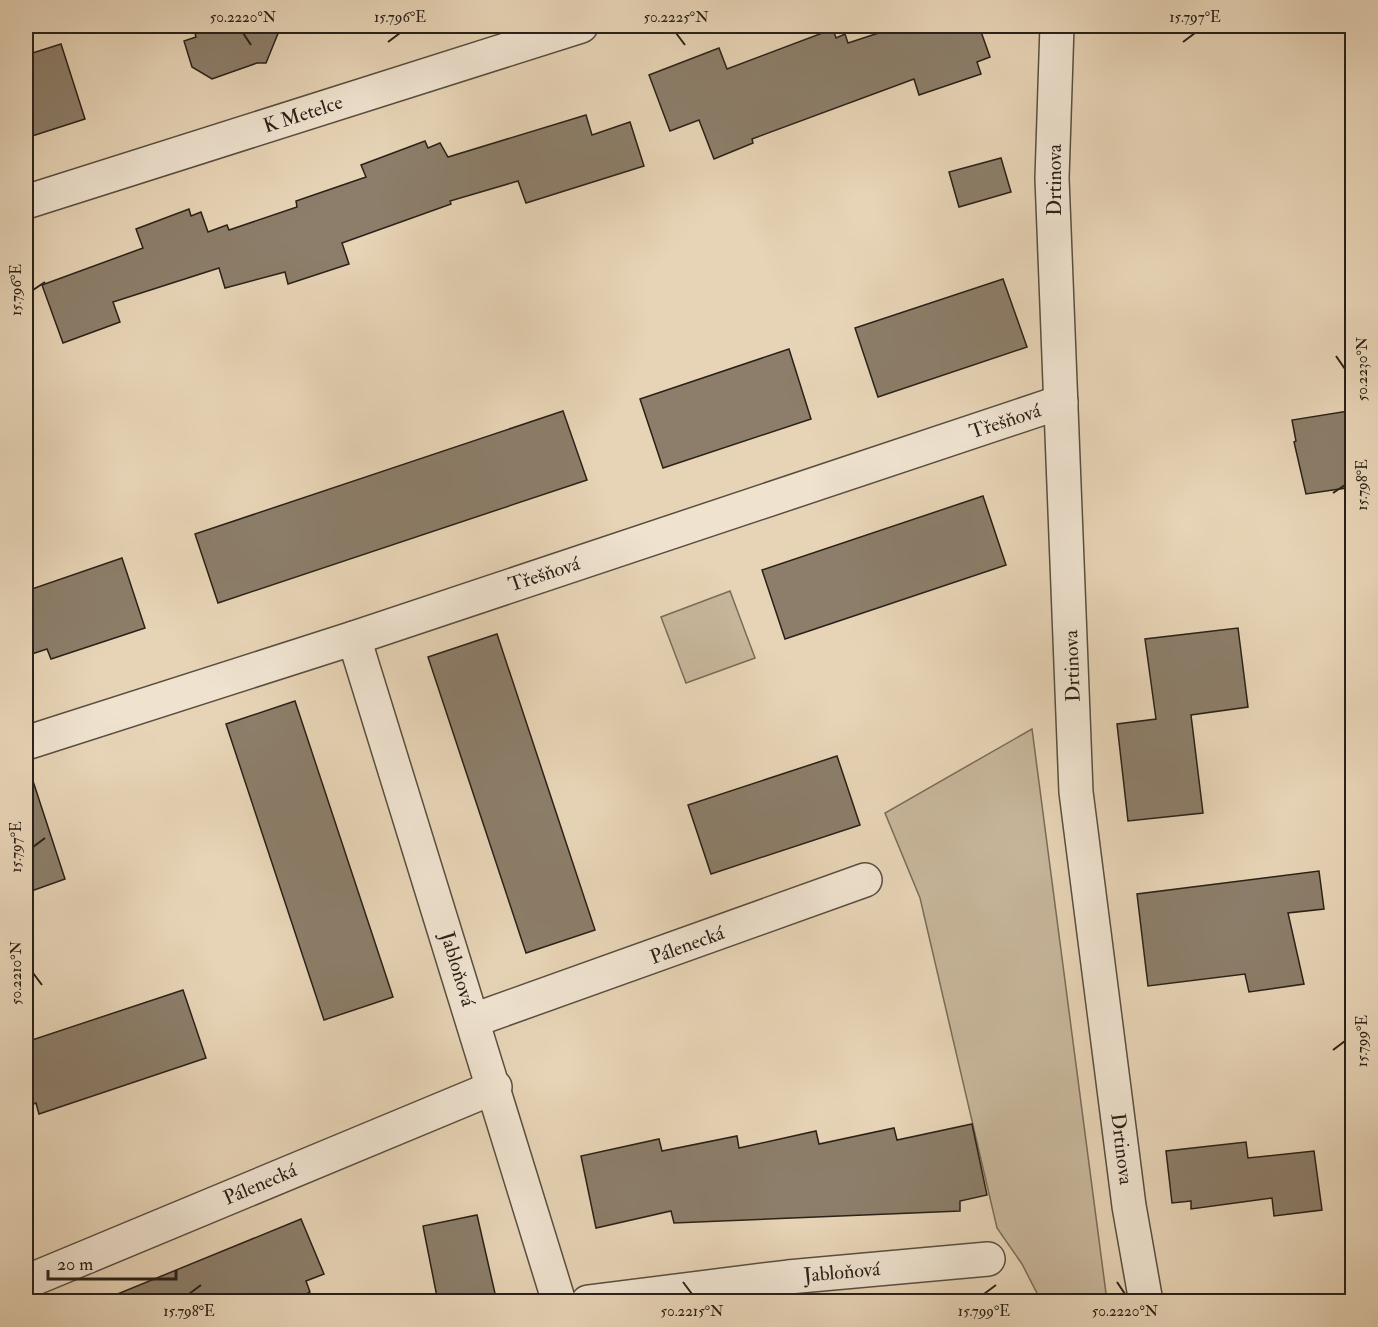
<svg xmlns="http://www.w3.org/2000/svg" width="1378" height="1327" font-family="'IM FELL Double Pica',serif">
  <rect width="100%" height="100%" fill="#e7d4b6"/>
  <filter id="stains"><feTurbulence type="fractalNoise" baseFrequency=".00333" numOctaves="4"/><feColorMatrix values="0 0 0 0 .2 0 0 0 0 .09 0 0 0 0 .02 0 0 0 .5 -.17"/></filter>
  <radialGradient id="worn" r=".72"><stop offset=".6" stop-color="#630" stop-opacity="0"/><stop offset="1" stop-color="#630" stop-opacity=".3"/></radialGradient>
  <g fill="#c7b69b" stroke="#786c59" stroke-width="1.5">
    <path d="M 730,591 L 755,658 L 686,683 L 661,617 Z"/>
    <path d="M 1032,729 L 1107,1301 L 1041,1301 L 1022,1264 L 997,1228 L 920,898 L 885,813 Z"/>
  </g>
  <g fill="#8c7e6a" stroke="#2a2117" stroke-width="1.5">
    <path d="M 193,26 L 281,26 L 266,63 L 257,63 L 212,79 L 192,67 L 184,41 L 196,37 Z"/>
    <path d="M 900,26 L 979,26 L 990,57 L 977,62 L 981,74 L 919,95 L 914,79 L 752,139 L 753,143 L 714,159 L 699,120 L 670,131 L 649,75 L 719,48 L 727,69 L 833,29 L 836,38 L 845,34 L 848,43 Z"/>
    <path d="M 61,44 L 85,119 L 26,138 L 26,55 Z"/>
    <path d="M 586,115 L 592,135 L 630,122 L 644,166 L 526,203 L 518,181 L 450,201 L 451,204 L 342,243 L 349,264 L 288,284 L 285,272 L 225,288 L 219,268 L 113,302 L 120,322 L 63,343 L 42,285 L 143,248 L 136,229 L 189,209 L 191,216 L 201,212 L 208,232 L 227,225 L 229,230 L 297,207 L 296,201 L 366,177 L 361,165 L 425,141 L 428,148 L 440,143 L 448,157 Z"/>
    <path d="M 1001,158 L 1011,192 L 959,207 L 949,172 Z"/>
    <path d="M 1003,279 L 1027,347 L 878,397 L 855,328 Z"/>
    <path d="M 789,349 L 811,419 L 663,468 L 640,399 Z"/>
    <path d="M 563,411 L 587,480 L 218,603 L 195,534 Z"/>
    <path d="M 1348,411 L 1353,437 L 1353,487 L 1306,494 L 1294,442 L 1296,441 L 1292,420 Z"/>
    <path d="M 983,496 L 1006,565 L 785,639 L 762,570 Z"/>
    <path d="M 122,558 L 145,628 L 51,659 L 47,649 L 26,656 L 26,591 Z"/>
    <path d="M 1238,628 L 1248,707 L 1191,715 L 1203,813 L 1128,821 L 1117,724 L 1156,719 L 1145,639 Z"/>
    <path d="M 497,634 L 595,930 L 526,953 L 428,657 Z"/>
    <path d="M 295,701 L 393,997 L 324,1020 L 226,724 Z"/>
    <path d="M 837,756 L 860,825 L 711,874 L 688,805 Z"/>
    <path d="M 32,778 L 65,879 L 26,893 L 26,779 Z"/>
    <path d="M 1319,871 L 1324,909 L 1288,913 L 1304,984 L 1249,992 L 1245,974 L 1148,986 L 1137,894 Z"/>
    <path d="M 183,990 L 206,1058 L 39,1114 L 36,1103 L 26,1107 L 26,1042 Z"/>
    <path d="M 972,1124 L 987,1195 L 960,1201 L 960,1211 L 674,1223 L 671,1211 L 596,1228 L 581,1156 L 659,1139 L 662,1151 L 737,1136 L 739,1148 L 816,1131 L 819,1144 L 894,1128 L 897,1140 Z"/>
    <path d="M 1246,1142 L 1248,1158 L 1314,1151 L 1322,1210 L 1274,1216 L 1272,1198 L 1191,1209 L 1191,1201 L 1172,1203 L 1166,1151 Z"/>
    <path d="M 477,1215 L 497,1302 L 438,1302 L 423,1226 Z"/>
    <path d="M 301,1219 L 324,1274 L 306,1281 L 310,1292 L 292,1302 L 98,1302 Z"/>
  </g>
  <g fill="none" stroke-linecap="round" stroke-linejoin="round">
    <g stroke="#594e3f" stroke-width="36">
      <g id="minor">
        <path d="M 1057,26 L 1052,178 L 1076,792 L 1129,1206 L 1146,1302"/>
        <path d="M 26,202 L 581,26"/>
        <path d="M 354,638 L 559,1302"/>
        <path d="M 26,743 L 354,638 L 1061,402"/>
        <path d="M 474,1020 L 865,880"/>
        <path d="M 26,1282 L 495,1087"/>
        <path d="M 588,1302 L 788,1277 L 988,1259"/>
      </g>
    </g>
    <use href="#minor" stroke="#efe3d0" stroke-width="33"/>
  </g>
  <path fill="none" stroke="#2a2117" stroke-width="2" d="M 243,33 L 251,45M 676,33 L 685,45M 388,42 L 400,33M 1183,42 L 1195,33M 33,290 L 45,282M 1336,356 L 1345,369M 1333,493 L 1345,485M 33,847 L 45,838M 33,973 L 42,985M 1333,1050 L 1345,1041M 683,1282 L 692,1294M 1117,1282 L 1125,1294M 189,1294 L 201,1285M 984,1294 L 996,1285"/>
  <g text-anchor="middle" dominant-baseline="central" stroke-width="5" stroke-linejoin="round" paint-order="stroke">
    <g font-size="20" fill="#2a2117" stroke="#efe3d0">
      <text transform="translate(303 114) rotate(-18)">K Metelce</text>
      <text transform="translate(1054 180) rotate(-90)">Drtinova</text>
      <text transform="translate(1005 421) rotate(-18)">Třešňová</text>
      <text transform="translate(544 574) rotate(-18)">Třešňová</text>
      <text transform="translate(1072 666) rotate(-92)">Drtinova</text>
      <text transform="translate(687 945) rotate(-20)">Pálenecká</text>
      <text transform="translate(458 969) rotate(73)">Jabloňová</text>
      <text transform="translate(1122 1149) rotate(83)">Drtinova</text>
      <text transform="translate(260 1184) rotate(-23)">Pálenecká</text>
      <text transform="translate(842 1272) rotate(-5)">Jabloňová</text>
    </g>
  </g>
  <rect width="1378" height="1327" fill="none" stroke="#e7d4b6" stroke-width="66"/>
  <path d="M48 1270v9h128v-9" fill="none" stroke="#2a2117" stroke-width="3"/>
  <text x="57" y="1270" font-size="18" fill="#2a2117" stroke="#efe3d0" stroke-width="4.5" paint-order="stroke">20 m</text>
  <rect x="33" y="33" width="1312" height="1261" fill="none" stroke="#2a2117" stroke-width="2"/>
  <g font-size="15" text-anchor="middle" fill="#2a2117">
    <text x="243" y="22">50.2220°N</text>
    <text x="400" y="22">15.796°E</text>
    <text x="676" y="22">50.2225°N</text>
    <text x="1195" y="22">15.797°E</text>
    <text transform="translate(16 290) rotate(-90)" y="5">15.796°E</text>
    <text transform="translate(1362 369) rotate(-90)" y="5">50.2230°N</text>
    <text transform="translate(1362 485) rotate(-90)" y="5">15.798°E</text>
    <text transform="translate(16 847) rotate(-90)" y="5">15.797°E</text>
    <text transform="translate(16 973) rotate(-90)" y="5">50.2210°N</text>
    <text transform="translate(1362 1041) rotate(-90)" y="5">15.799°E</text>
    <text x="189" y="1316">15.798°E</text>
    <text x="692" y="1316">50.2215°N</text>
    <text x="984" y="1316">15.799°E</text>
    <text x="1125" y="1316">50.2220°N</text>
  </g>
  <rect width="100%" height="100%" filter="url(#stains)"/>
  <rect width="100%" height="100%" fill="url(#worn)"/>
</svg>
